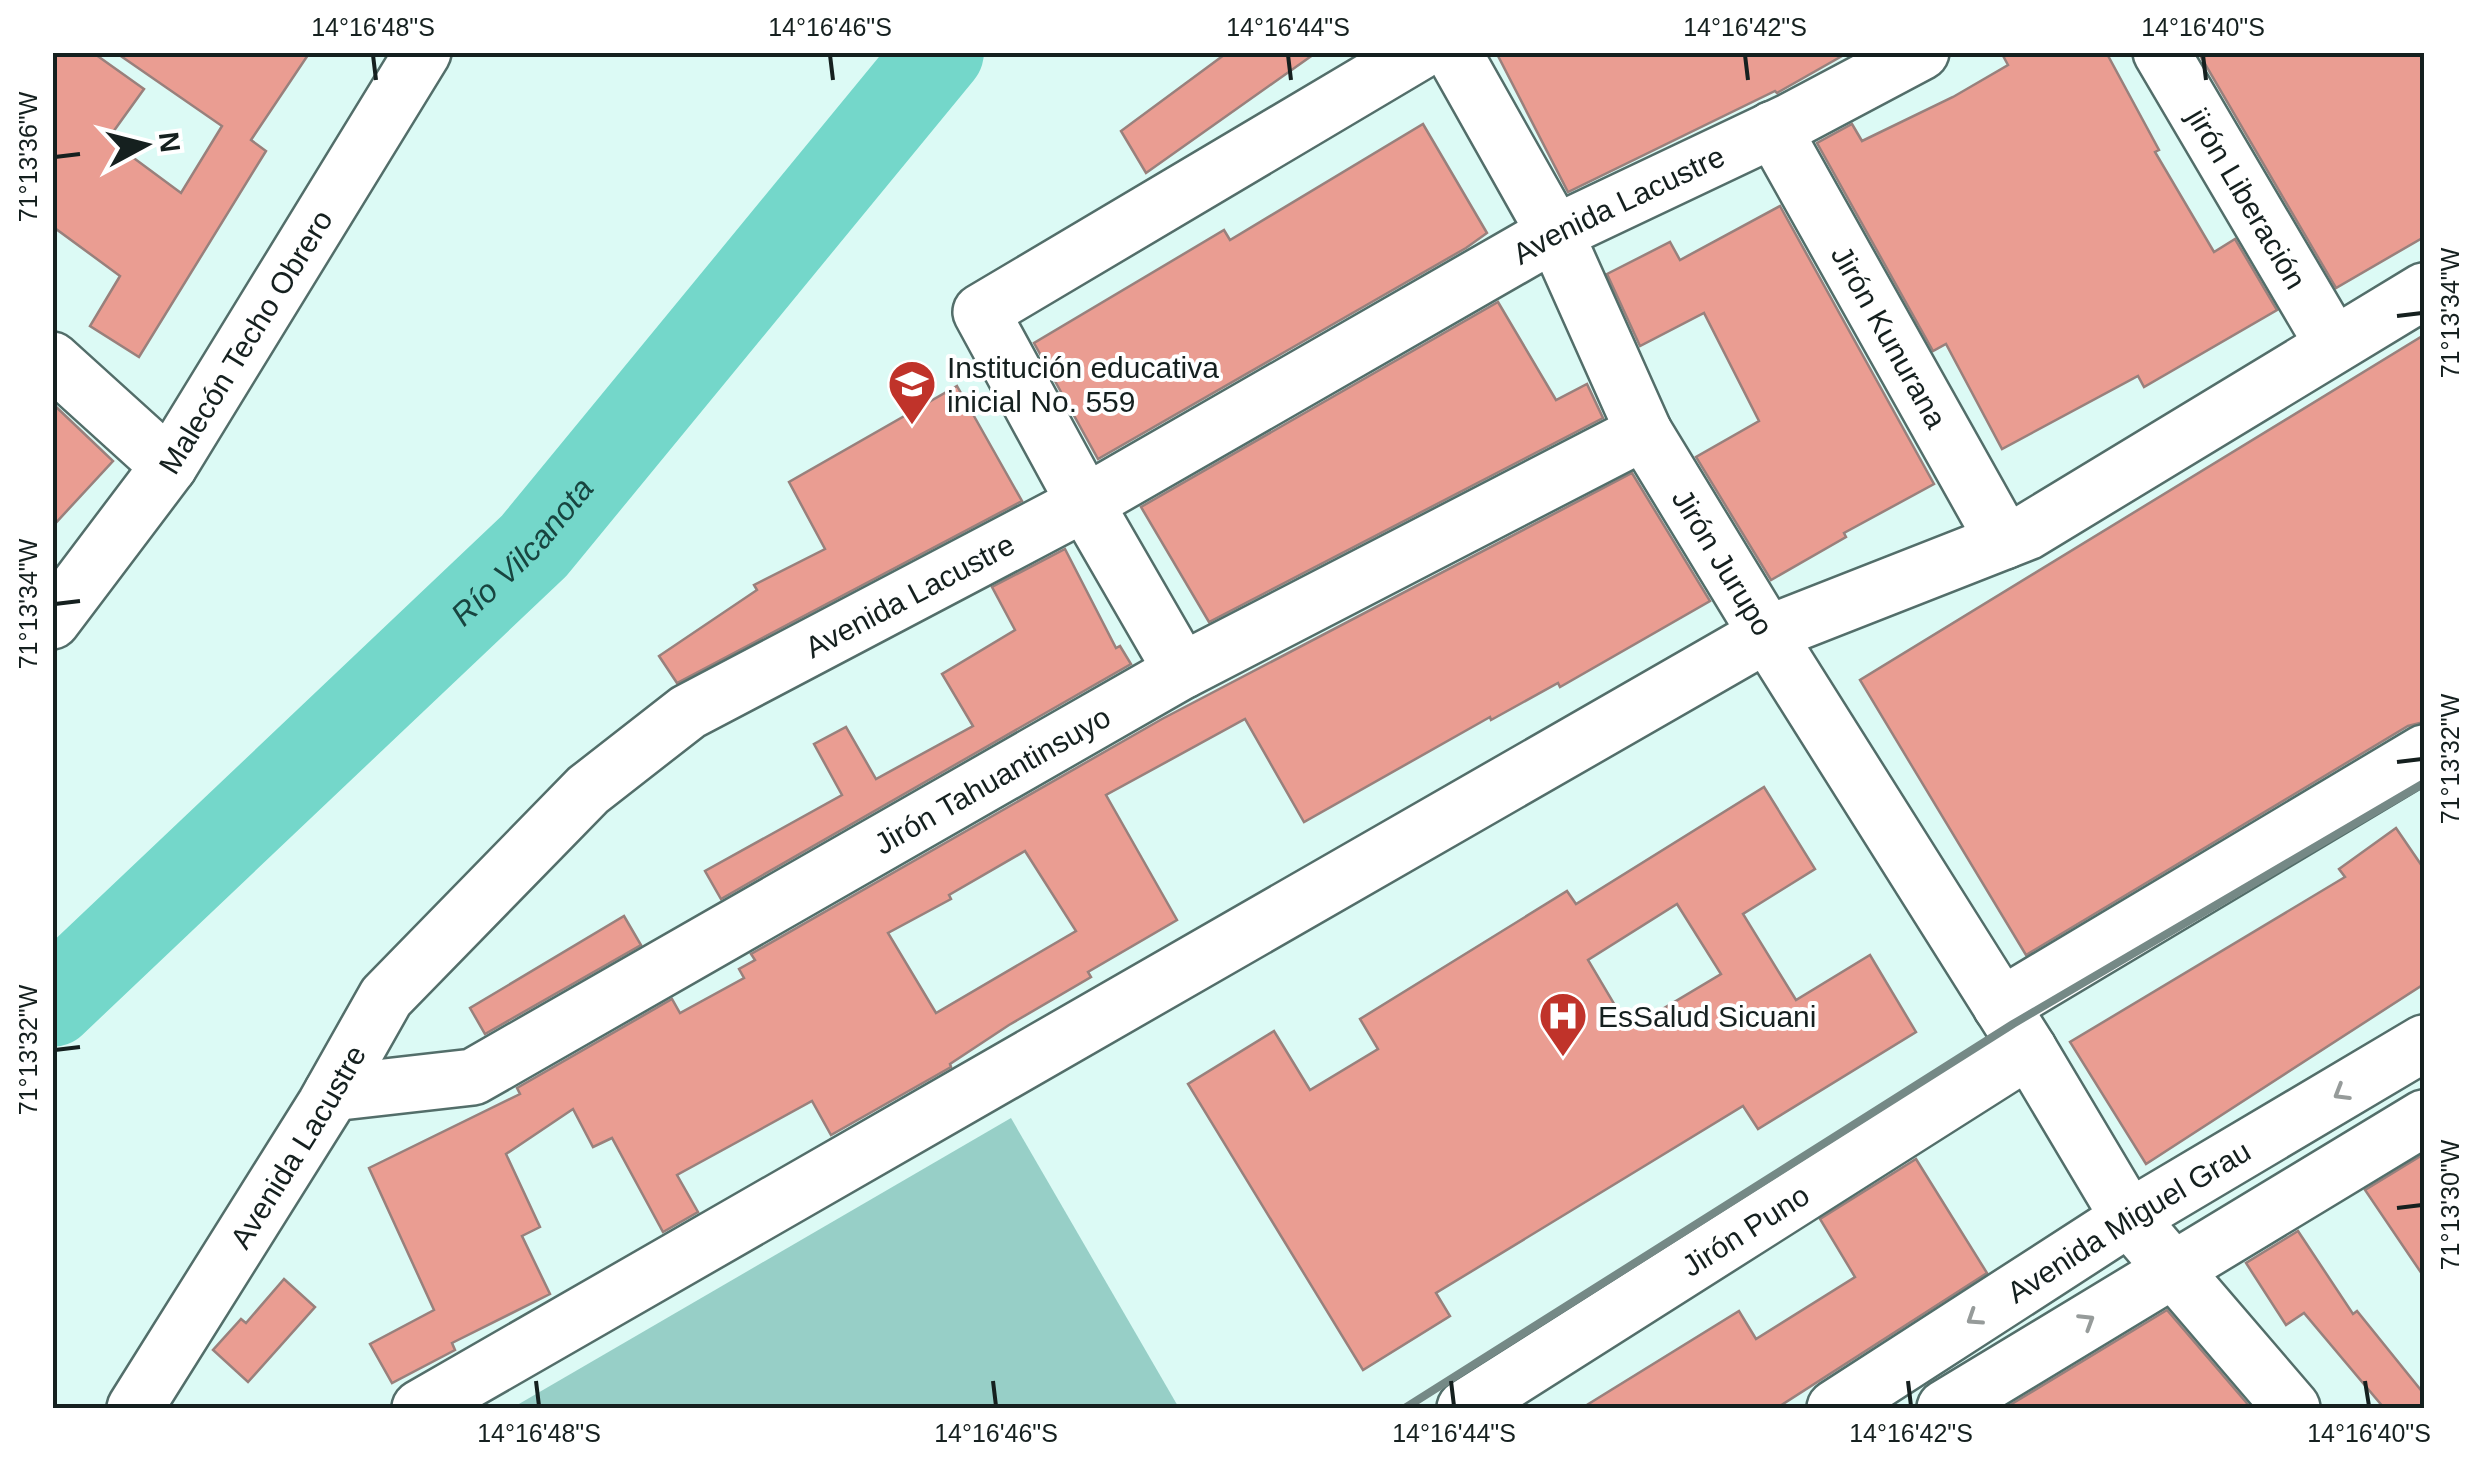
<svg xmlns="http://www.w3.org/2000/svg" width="2477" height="1461" font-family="Arial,sans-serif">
  <rect width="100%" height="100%" fill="#dcfaf5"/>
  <path fill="#97cfc7" d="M 1011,1118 L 1179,1408 L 512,1408 Z"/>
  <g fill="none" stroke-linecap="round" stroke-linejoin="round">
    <path stroke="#74d7ca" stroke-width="88" id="s1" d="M 52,1003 L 534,546 L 940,52"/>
  </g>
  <g fill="#ea9d92" stroke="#99807c" stroke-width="2.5" fill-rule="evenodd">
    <path d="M 52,52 L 92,52 L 144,89 L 108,139 L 181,193 L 222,126 L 115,52 L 310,52 L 251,140 L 266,151 L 139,357 L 90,326 L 120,276 L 52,226 Z"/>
    <path d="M 1228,52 L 1317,52 L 1146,173 L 1121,131 Z"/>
    <path d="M 1496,52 L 1849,52 L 1777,93 L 1775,91 L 1568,192 Z"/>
    <path d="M 2001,52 L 2106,52 L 2159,150 L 2155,152 L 2214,252 L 2235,239 L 2277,310 L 2144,387 L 2138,376 L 2002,449 L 1946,344 L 1933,351 L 1817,143 L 1852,124 L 1862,141 L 1953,97 L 2008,65 Z"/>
    <path d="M 2198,52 L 2424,52 L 2424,237 L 2336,288 Z"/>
    <path d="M 1423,124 L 1487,233 L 1466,248 L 1098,459 L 1034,343 L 1224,230 L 1230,240 Z"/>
    <path d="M 1780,206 L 1934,484 L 1844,533 L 1846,537 L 1771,580 L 1696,457 L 1759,421 L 1704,313 L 1640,346 L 1607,274 L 1670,242 L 1680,260 Z"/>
    <path d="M 1498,302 L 1556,400 L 1587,384 L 1603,418 L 1209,622 L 1141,507 Z"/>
    <path d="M 2424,335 L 2424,722 L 2408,726 L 2026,955 L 1860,680 Z"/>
    <path d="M 957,386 L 1022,501 L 677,683 L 659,656 L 757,590 L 754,585 L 825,549 L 789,482 Z"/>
    <path d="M 52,403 L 113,461 L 52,527 Z"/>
    <path d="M 1632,473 L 1710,601 L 1560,687 L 1558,683 L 1491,720 L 1490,717 L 1304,822 L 1245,719 L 1106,795 L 1177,920 L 1088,972 L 1091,977 L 1009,1025 L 950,1064 L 951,1067 L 831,1135 L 812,1101 L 677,1175 L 698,1212 L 663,1232 L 612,1138 L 593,1147 L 573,1109 L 506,1154 L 540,1227 L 522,1236 L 550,1294 L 452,1343 L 455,1350 L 392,1383 L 370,1344 L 434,1310 L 369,1168 L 520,1094 L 517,1088 L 672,999 L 680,1013 L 744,978 L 739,969 L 755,960 L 751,954 L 1162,719 ZM 1025,851 L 1076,931 L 936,1013 L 888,933 L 951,899 L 949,895 Z"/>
    <path d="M 1065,549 L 1116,648 L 1120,646 L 1131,664 L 721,899 L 705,871 L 842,795 L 814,744 L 846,727 L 876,779 L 973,726 L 942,674 L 1015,630 L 992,587 Z"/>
    <path d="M 1764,787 L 1815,869 L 1743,914 L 1796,1000 L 1870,955 L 1916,1032 L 1758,1129 L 1743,1106 L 1436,1293 L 1450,1316 L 1363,1370 L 1188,1084 L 1274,1031 L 1310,1090 L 1378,1049 L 1360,1019 L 1567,891 L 1576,904 ZM 1677,904 L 1721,974 L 1629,1029 L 1588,960 Z"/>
    <path d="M 2396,828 L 2424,869 L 2424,984 L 2146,1164 L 2070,1042 L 2345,877 L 2339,869 Z"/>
    <path d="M 624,916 L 641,945 L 485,1034 L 470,1008 Z"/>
    <path d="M 2424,1154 L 2424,1277 L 2365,1190 Z"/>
    <path d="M 1916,1159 L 1987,1273 L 1777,1408 L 1582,1408 L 1739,1311 L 1756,1339 L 1855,1277 L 1820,1219 Z"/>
    <path d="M 2298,1231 L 2353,1314 L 2357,1311 L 2424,1394 L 2424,1408 L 2384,1408 L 2304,1313 L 2286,1325 L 2246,1263 Z"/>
    <path d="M 284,1279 L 315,1307 L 248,1382 L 213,1350 L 241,1319 L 246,1323 Z"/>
    <path d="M 2167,1310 L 2251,1408 L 2005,1408 Z"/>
  </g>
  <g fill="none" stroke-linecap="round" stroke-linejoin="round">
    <g stroke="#536e6a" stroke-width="60">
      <g id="minor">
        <path id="s2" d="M 1453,52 L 1555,233 L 1644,432 L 1767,634 L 2029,1050 L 2129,1218 L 2292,1408"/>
        <path id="s3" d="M 2161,52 L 2333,344"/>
        <path id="s4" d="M 1773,129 L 2004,541"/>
        <path d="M 52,360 L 169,466"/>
        <path id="s5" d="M 52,621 L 169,466 L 423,52"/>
        <path d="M 1182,671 L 1085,503 L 981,312 L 1419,52"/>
        <path d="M 2001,1006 L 2424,753"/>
        <path id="s6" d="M 332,1093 L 473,1077 L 1182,671 L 1644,432"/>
        <path id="s7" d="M 135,1408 L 325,1105 L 386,997 L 588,790 L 688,712 L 1085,503 L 1555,233 L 1791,121 L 1921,52"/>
        <path d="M 420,1408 L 1767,634 L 2027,532 L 2424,291"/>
        <path id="s8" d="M 1465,1408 L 2029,1050"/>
        <path id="s9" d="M 1835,1408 L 2129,1218 L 2424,1043"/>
        <path d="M 1945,1408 L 2424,1118"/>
      </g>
    </g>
    <use href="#minor" stroke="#fff" stroke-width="55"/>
    <path stroke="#758986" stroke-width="8" d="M 1405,1408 L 2013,1024 L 2424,783"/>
  </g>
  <defs><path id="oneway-chevron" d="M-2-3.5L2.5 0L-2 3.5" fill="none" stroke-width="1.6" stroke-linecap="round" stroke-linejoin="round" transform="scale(2.5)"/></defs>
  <g stroke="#969b9a">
    <use href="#oneway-chevron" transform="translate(2341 1093) rotate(149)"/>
    <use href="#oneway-chevron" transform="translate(1974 1318) rotate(147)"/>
    <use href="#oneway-chevron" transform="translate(2087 1321) rotate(-32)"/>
  </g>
  <path fill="none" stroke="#15201f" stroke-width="4" d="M 373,55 L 376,80M 830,55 L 833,80M 1288,55 L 1291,80M 1745,55 L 1748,80M 2203,55 L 2206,80M 55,157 L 80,154M 2397,316 L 2422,313M 55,604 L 80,601M 2397,762 L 2422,759M 55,1050 L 80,1047M 2397,1208 L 2422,1205M 536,1381 L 539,1406M 993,1381 L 996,1406M 1451,1381 L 1454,1406M 1908,1381 L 1911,1406M 2365,1381 L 2369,1406"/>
  <defs>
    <g id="school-pin" transform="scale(2.5)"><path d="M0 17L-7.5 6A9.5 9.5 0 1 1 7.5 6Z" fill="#c0332a" stroke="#fff"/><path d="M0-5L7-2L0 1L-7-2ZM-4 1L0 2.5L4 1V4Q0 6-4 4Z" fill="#fff"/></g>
    <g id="hospital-pin" transform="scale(2.5)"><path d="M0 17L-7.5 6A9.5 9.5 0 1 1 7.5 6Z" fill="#c0332a" stroke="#fff"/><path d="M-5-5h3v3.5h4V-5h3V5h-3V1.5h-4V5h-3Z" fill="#fff"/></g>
  </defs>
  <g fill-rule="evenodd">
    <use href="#school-pin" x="912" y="384"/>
    <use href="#hospital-pin" x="1563" y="1016"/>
  </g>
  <g text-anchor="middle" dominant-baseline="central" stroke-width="8" stroke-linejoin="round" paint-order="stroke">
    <g font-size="30" fill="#15201f" stroke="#fff">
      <text stroke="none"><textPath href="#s3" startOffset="170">jirón Liberación</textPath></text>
      <text stroke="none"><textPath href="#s7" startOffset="1958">Avenida Lacustre</textPath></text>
      <text stroke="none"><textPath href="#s4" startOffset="238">Jirón Kunurana</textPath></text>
      <text stroke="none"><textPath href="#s5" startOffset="340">Malecón Techo Obrero</textPath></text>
      <text stroke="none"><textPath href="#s2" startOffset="578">Jirón Jurupo</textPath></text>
      <text stroke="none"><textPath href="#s7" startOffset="1148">Avenida Lacustre</textPath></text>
      <text stroke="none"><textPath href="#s6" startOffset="740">Jirón Tahuantinsuyo</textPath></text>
      <text stroke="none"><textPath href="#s7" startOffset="308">Avenida Lacustre</textPath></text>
      <text stroke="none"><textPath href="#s9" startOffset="348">Avenida Miguel Grau</textPath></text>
      <text stroke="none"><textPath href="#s8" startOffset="332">Jirón Puno</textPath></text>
    </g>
    <g font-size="30" fill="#15201f" stroke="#fff" text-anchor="start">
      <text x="947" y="367">Institución educativa<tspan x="947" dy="34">inicial No. 559</tspan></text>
      <text x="1598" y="1016">EsSalud Sicuani</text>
    </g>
    <g font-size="32" font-style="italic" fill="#184540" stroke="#fff">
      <text stroke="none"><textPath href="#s1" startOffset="652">Río Vilcanota</textPath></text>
    </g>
  </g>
  <rect width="2477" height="1461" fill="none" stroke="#ffffff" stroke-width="110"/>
  <g transform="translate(145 145) rotate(83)" stroke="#ffffff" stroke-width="8" paint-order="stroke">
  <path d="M0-8L18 38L0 25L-18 38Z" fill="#15201f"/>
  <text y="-15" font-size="28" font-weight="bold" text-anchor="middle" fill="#15201f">N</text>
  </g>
  <rect x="55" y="55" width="2367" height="1351" fill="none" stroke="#15201f" stroke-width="4"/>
  <g font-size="25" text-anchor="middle" fill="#15201f">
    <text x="373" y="36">14°16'48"S</text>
    <text x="830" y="36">14°16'46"S</text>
    <text x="1288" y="36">14°16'44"S</text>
    <text x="1745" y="36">14°16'42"S</text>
    <text x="2203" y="36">14°16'40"S</text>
    <text transform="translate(28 157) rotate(-90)" y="9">71°13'36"W</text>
    <text transform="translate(2450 313) rotate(-90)" y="9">71°13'34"W</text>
    <text transform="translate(28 604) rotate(-90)" y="9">71°13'34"W</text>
    <text transform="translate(2450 759) rotate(-90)" y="9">71°13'32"W</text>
    <text transform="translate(28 1050) rotate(-90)" y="9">71°13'32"W</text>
    <text transform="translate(2450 1205) rotate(-90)" y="9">71°13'30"W</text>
    <text x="539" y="1442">14°16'48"S</text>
    <text x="996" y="1442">14°16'46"S</text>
    <text x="1454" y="1442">14°16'44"S</text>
    <text x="1911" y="1442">14°16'42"S</text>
    <text x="2369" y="1442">14°16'40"S</text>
  </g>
</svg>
